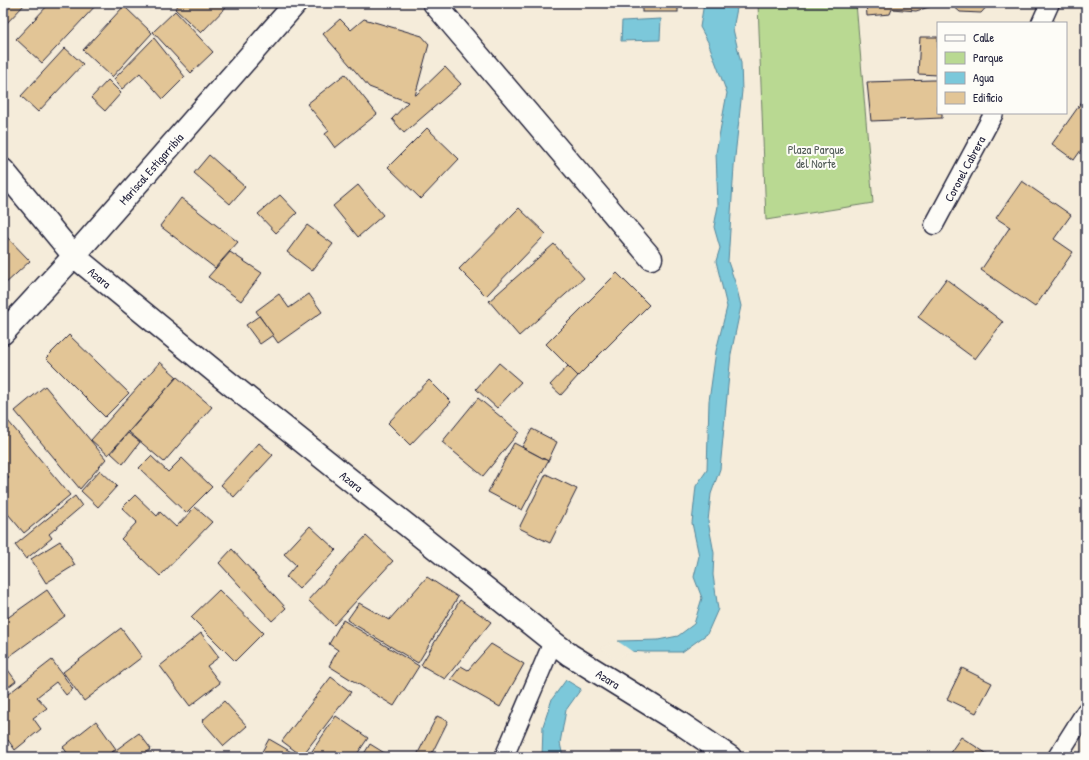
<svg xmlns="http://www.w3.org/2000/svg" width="1089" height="760" font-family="'Patrick Hand',sans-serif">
  <rect width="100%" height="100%" fill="#f5ecda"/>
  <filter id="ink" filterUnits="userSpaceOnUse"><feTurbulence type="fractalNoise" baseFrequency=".025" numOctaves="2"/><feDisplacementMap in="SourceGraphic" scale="8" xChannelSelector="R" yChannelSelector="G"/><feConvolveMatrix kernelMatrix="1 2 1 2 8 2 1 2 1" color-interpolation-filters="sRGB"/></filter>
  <g filter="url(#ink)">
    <path fill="#b9d992" stroke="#6e7e66" d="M 758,3 L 856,3 L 873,203 L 766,220 Z"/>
    <g fill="#7bc8da" stroke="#57869a">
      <path d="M 704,3 L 738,3 L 733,29 L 741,63 L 742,91 L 734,166 L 728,262 L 736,285 L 741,306 L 731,354 L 720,469 L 711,494 L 708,521 L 714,553 L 713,575 L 718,609 L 707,634 L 682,652 L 646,652 L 627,651 L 618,641 L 658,640 L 678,636 L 694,624 L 702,598 L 694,577 L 699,556 L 692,523 L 696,486 L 707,470 L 709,401 L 716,351 L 727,307 L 716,261 L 720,248 L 714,227 L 718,206 L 716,153 L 727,93 L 708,42 L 700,27 Z"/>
      <path d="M 661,19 L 660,40 L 621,41 L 622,21 Z"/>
      <path d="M 566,680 L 581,689 L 566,710 L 560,743 L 563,757 L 542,757 L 543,726 L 552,699 Z"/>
    </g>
    <path fill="#f5ecda" d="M 616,640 L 636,654 L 627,653 L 617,660 L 615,660 L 602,648 Z"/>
    <g fill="#e2c596" stroke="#22223b">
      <path d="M 3,3 L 26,3 L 3,27 Z"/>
      <path d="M 50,3 L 98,3 L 42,63 L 16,39 Z"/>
      <path d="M 180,3 L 230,3 L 201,33 L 175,9 Z"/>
      <rect x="642" y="3" width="36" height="9"/>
      <path d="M 866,3 L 990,3 L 981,13 L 960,12 L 952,5 L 932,6 L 916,11 L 892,9 L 890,14 L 867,16 Z"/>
      <path d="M 124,6 L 152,33 L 112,77 L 83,50 Z"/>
      <path d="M 175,11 L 213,52 L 191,73 L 153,32 Z"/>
      <path d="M 340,19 L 351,30 L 364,19 L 422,36 L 429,44 L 415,96 L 445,67 L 461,84 L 404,133 L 392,119 L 408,102 L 369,87 L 323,34 Z"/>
      <path d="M 920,37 L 938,37 L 938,75 L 918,74 Z"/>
      <path d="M 154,38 L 185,77 L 163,99 L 140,73 L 122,89 L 114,79 Z"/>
      <path d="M 65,48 L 83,64 L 38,112 L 21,96 Z"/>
      <path d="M 345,74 L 377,114 L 335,148 L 325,134 L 329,131 L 307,104 Z"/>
      <path d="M 108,80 L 121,93 L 105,111 L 91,98 Z"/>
      <path d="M 933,80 L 938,80 L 938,113 L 942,113 L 942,118 L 871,121 L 867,82 Z"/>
      <path d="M 1086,96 L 1086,143 L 1074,160 L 1052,144 Z"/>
      <path d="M 427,128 L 459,159 L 421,199 L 388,167 Z"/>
      <path d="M 209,155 L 245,187 L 230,204 L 194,173 Z"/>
      <path d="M 1022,181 L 1071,215 L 1054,239 L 1073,252 L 1035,307 L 981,270 L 1010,227 L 996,218 Z"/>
      <path d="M 358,185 L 383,215 L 358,237 L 333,206 Z"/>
      <path d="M 280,195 L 297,213 L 276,233 L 258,214 Z"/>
      <path d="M 181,198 L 238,242 L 215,268 L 160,226 Z"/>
      <path d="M 519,208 L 546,234 L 486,296 L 459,269 Z"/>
      <path d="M 307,225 L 333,244 L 312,271 L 287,252 Z"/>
      <path d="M 3,233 L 30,261 L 3,286 Z"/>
      <path d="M 554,244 L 584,278 L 519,336 L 489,301 Z"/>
      <path d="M 230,252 L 262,273 L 241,301 L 208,277 Z"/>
      <path d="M 617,273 L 649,305 L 578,376 L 546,344 Z"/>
      <path d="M 946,279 L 1003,322 L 975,359 L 918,317 Z"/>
      <path d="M 279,294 L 289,308 L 309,294 L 322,312 L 278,343 L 256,311 Z"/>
      <path d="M 259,316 L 273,335 L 260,344 L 246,325 Z"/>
      <path d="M 69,335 L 129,393 L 105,417 L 46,358 Z"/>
      <path d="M 160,362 L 177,377 L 108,455 L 91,440 Z"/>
      <path d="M 499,363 L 521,382 L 497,408 L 476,389 Z"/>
      <path d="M 568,366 L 578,376 L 561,395 L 550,385 Z"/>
      <path d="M 177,377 L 212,407 L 164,462 L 129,432 Z"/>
      <path d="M 429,380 L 451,402 L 410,445 L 388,423 Z"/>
      <path d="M 45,386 L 106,459 L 80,489 L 15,411 Z"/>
      <path d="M 478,398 L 519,432 L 483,476 L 442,442 Z"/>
      <path d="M 3,415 L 70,495 L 24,533 L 3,508 L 3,483 L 9,478 L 3,471 Z"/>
      <path d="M 532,429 L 557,442 L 548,461 L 522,447 Z"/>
      <path d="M 128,433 L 140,442 L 123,464 L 111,453 Z"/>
      <path d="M 259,443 L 273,455 L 234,497 L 221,485 Z"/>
      <path d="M 514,443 L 548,461 L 522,510 L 488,492 Z"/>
      <path d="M 151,456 L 168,472 L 182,458 L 212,487 L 186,513 L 139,468 Z"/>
      <path d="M 100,470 L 117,486 L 98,507 L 81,491 Z"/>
      <path d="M 546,474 L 577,489 L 550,543 L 519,528 Z"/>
      <path d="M 135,495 L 157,516 L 160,512 L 176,527 L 195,507 L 212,522 L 160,576 L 121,539 L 137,522 L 122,508 Z"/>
      <path d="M 75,496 L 82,506 L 49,534 L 52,538 L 26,559 L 15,545 Z"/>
      <path d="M 310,526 L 336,550 L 299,589 L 286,577 L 296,565 L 284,554 Z"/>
      <path d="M 366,536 L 393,561 L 334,625 L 308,600 Z"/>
      <path d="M 60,541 L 75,565 L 46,583 L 31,559 Z"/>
      <path d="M 232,549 L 286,608 L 272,621 L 219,563 Z"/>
      <path d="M 427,577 L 458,597 L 418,663 L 347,620 L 359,603 L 389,620 Z"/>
      <path d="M 47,590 L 65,616 L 3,661 L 3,621 Z"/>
      <path d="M 219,590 L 263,633 L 235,661 L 191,617 Z"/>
      <path d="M 460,600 L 491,622 L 445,679 L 421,665 Z"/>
      <path d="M 343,620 L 419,666 L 394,706 L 329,666 L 338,650 L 329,644 Z"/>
      <path d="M 121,628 L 142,657 L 84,701 L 63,672 Z"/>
      <path d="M 201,633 L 219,657 L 207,666 L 220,683 L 190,706 L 160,666 Z"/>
      <path d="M 491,644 L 524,664 L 500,707 L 451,679 L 461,666 L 468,670 Z"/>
      <path d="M 52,660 L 73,689 L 66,695 L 56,682 L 37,697 L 47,708 L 33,718 L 41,729 L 15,750 L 8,740 L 3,744 L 3,698 Z"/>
      <path d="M 3,663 L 16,681 L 3,691 Z"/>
      <path d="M 962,668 L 992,683 L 976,713 L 947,699 Z"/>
      <path d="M 331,677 L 351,692 L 302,756 L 282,741 Z"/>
      <path d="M 224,701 L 247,726 L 224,746 L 202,721 Z"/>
      <path d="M 336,716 L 368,738 L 355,757 L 308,757 Z"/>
      <path d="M 437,716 L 448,721 L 430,757 L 416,757 Z"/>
      <path d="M 96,721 L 116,749 L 105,757 L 70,757 L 63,747 Z"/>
      <path d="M 139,733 L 151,749 L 141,757 L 110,757 L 109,755 Z"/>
      <path d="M 961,737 L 992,757 L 947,757 Z"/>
      <path d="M 269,739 L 300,757 L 259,757 Z"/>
      <path d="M 370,744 L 391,757 L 362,757 Z"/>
      <path d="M 63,753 L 67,757 L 58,757 Z"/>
    </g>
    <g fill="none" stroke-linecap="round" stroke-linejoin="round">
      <g stroke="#22223b" stroke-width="21">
        <g id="lane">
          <path d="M 1041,23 L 1050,3"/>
          <path id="s1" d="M 934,225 L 994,113"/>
          <path d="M 504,757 L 553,642"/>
          <path d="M 1057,757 L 1086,711"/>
        </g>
      </g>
      <g stroke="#22223b" stroke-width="25">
        <g id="street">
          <path d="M 434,3 L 651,258"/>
          <path id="s2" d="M 3,170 L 74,256 L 229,383 L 553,642 L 570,655 L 680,723 L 730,757"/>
          <path id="s3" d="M 3,333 L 74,256 L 296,3"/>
        </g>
      </g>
      <use href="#lane" stroke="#fdfcf7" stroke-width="18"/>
      <use href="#street" stroke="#fdfcf7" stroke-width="22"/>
    </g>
  </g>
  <g text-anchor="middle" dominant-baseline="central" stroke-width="4" stroke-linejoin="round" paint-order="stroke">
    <g font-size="12" fill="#4f5955" stroke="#fdfcf7">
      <text x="816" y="149">Plaza Parque<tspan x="816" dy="14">del Norte</tspan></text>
    </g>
    <g font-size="12" fill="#22223b" stroke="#fdfcf7">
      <text stroke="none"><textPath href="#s3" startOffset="221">Mariscal Estigarribia</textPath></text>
      <text stroke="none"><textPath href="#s1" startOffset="64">Coronel Cabrera</textPath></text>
      <text stroke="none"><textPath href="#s2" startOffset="145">Azara</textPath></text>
      <text stroke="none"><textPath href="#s2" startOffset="469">Azara</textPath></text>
      <text stroke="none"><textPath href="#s2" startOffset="793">Azara</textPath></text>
    </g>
  </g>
  <rect width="1089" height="760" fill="none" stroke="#fdfcf7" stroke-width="16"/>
  <rect x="8" y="8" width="1073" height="744" fill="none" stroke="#22223b" stroke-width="1.5" filter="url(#ink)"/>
  <rect x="937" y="22" width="130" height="92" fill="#fdfcf7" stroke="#a5a5ac"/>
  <rect x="945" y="35" width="20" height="6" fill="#fdfcf7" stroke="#a5a5ac"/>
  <text x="973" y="42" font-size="12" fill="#22223b">Calle</text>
  <rect x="945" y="52" width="20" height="12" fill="#b9d992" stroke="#a5a5ac"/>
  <text x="973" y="62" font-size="12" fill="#22223b">Parque</text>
  <rect x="945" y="72" width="20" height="12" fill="#7bc8da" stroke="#a5a5ac"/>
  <text x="973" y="82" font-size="12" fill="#22223b">Agua</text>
  <rect x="945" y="92" width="20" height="12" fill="#e2c596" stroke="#a5a5ac"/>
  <text x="973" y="102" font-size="12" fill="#22223b">Edificio</text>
</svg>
